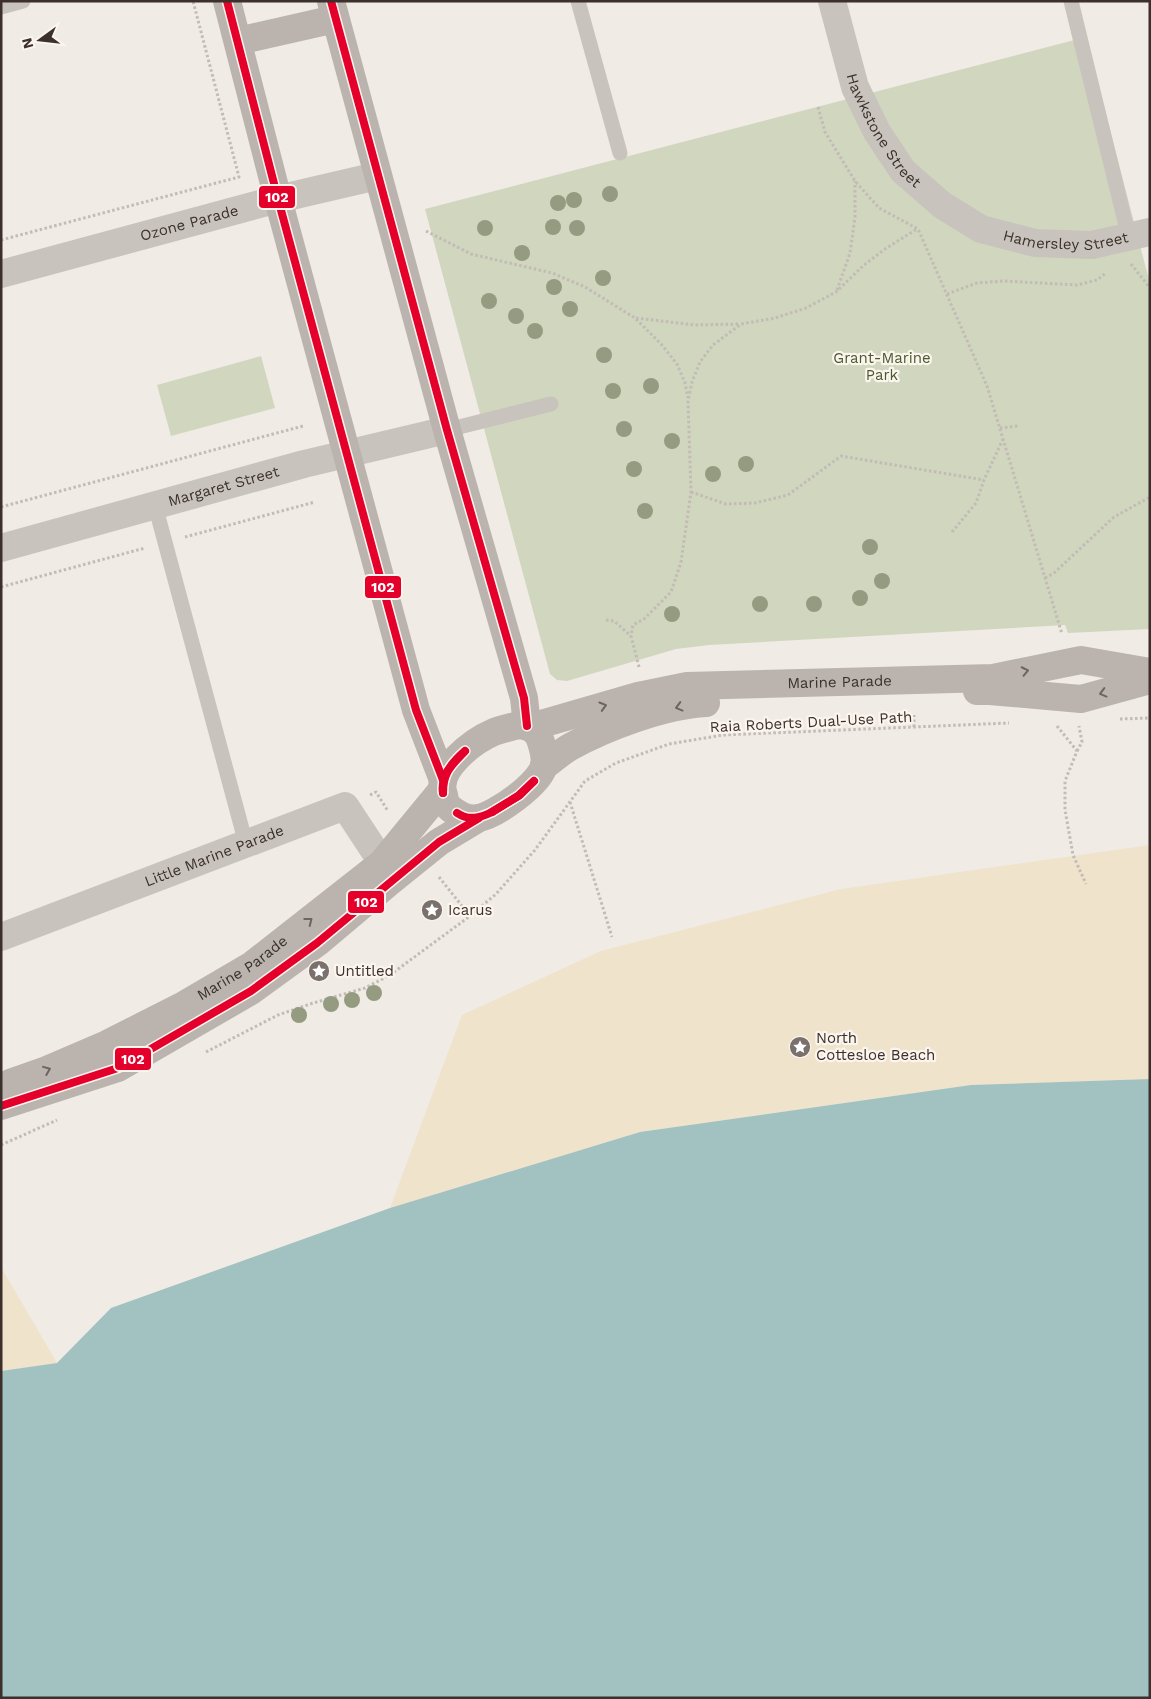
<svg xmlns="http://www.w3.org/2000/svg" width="1151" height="1699" font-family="'Work Sans',sans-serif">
  <rect width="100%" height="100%" fill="#f0ebe5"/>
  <g fill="#d1d6bf">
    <path d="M 1086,37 L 1150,284 L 1150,629 L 1068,633 L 1065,625 L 709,645 L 676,649 L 567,681 L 557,680 L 550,674 L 425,209 Z"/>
    <path d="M 261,356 L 275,408 L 171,436 L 157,385 Z"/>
  </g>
  <g fill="#efe3cc">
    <path d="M 1150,845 L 1150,1079 L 971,1085 L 640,1132 L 390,1208 L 462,1015 L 601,951 L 841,889 Z"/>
    <path d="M 1,1267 L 57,1363 L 1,1371 Z"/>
  </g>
  <path fill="#a1c2c1" d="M 1150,1079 L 1150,1698 L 1,1698 L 1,1371 L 57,1363 L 111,1308 L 390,1208 L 640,1132 L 971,1085 Z"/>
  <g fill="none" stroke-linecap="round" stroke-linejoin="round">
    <g stroke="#c2bbb6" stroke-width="3" stroke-dasharray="2.5 2.5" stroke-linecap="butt">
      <path d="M 818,107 L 825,132 L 855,181 L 879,208 L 918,229 L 987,386 L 1062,634"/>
      <path d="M 426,231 L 471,254 L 552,273 L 585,287 L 635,318 L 661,344 L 677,364 L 685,383 L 688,398"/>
      <path d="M 1,240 L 239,177 L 193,1"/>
      <path d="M 1131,264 L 1150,288"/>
      <path d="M 837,290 L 850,253 L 855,217 L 855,181"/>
      <path d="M 947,294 L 977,283 L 1004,281 L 1077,285 L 1097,280 L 1106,273"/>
      <path d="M 636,318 L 695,325 L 739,324"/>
      <path d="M 1000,428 L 1018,426"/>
      <path d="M 691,492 L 726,504 L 755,503 L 788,495 L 841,456 L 984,480"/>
      <path d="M 1,507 L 303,426"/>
      <path d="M 952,532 L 976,503 L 984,480 L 1003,439"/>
      <path d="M 185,537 L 315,502"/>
      <path d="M 1045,578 L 1054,573 L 1114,517 L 1150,497"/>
      <path d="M 1,587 L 145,548"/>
      <path d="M 606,620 L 614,621 L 631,636"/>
      <path d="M 639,667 L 631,636 L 633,625 L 644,619 L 671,592 L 681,562 L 691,492 L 688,401 L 692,382 L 700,362 L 713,345 L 741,324 L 775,318 L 806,308 L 836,292 L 864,265 L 885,249 L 917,229"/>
      <path d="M 1120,719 L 1150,718"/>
      <path d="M 1057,726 L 1077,751 L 1065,781 L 1065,810 L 1073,855 L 1086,884"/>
      <path d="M 914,727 L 914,715"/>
      <path d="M 1077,751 L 1082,742 L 1079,726"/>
      <path d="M 370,795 L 376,792 L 388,811"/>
      <path d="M 570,802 L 612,937"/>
      <path d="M 439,877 L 470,916"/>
      <path d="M 206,1052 L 278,1015 L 310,1004 L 365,988 L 390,975 L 470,916 L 496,894 L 535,850 L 585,781 L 616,763 L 669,744 L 723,735 L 1009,723"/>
      <path d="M 1,1145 L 57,1120"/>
    </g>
    <g stroke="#c9c3be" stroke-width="15">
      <path d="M 578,1 L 620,153"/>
      <path d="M 1071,1 L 1129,238"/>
      <path d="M 1,7 L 23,1"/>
      <path d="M 447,430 L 551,404"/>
      <path d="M 155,505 L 246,844"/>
    </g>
    <g stroke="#c9c3be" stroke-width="28">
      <path id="s1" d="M 832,1 L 855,87 L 877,132 L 903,171 L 942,205 L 981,229 L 1035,243 L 1092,245 L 1150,232"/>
      <path id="s2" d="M 1,274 L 278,199 L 377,176"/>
      <path id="s3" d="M 1,548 L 304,464 L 447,430"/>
      <path id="s4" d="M 1,937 L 345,806 L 393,879"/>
    </g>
    <g stroke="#bab3ae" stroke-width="28">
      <path d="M 227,1 L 278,199 L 416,710 L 443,780"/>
      <path d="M 331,1 L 447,430 L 524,698 L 527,726"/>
      <path d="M 238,41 L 335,19"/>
      <path d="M 977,691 L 990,691 L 1081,699 L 1150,680"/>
      <path d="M 519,725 C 530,726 538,731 541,742 C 543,749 546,757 544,765 C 541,783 496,815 478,818 C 467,820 459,815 451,809 C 446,805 445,801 444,795 C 434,770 473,741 494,732 C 502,729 511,727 519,725 Z"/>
      <path id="s5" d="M 531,727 L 638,696 L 687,686 L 993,678 L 1081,660 L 1150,672"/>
      <path d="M 544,766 C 553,760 561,752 570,747 C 606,727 665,705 706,703"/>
      <path id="s6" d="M 10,1083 L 44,1071 L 107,1044 L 182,1006 L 252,965 L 382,863 L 442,790"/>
      <path d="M 1,1106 L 118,1068 L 251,991 L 317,943 L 393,879 L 439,842 L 479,818"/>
    </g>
    <g stroke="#fbf5ee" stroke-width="11">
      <g id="bus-1">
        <path d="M 227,1 L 278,199 L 416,710 L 443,780"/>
        <path d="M 331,1 L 447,430 L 524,698 L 527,726"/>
        <path d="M 443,793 C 440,776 452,762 465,751"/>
        <path d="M 443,793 C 443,772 451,766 465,751"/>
        <path d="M 492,812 L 518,796 L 534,781"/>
        <path d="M 492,812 L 520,795 L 534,781"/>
        <path d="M 457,813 C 469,821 480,818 492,812"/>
        <path d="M 1,1106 L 118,1068 L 251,991 L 317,943 L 439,842 L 479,818"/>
      </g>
    </g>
    <use href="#bus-1" stroke="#e4002b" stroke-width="8"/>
  </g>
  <g fill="#959b80">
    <circle cx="610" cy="194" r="8"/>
    <circle cx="574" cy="200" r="8"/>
    <circle cx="558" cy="203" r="8"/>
    <circle cx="553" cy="227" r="8"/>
    <circle cx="485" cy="228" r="8"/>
    <circle cx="577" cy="228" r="8"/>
    <circle cx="522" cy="253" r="8"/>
    <circle cx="603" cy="278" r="8"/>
    <circle cx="554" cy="287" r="8"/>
    <circle cx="489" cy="301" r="8"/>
    <circle cx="570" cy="309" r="8"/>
    <circle cx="516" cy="316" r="8"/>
    <circle cx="535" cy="331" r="8"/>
    <circle cx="604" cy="355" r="8"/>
    <circle cx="651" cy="386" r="8"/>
    <circle cx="613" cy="391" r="8"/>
    <circle cx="624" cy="429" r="8"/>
    <circle cx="672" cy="441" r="8"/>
    <circle cx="746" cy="464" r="8"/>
    <circle cx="634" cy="469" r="8"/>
    <circle cx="713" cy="474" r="8"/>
    <circle cx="645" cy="511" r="8"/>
    <circle cx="870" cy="547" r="8"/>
    <circle cx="882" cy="581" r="8"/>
    <circle cx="860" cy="598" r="8"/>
    <circle cx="760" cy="604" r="8"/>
    <circle cx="814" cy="604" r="8"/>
    <circle cx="672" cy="614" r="8"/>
    <circle cx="374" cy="993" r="8"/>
    <circle cx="352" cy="1000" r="8"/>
    <circle cx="331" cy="1004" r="8"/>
    <circle cx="299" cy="1015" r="8"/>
  </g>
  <defs><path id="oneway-chevron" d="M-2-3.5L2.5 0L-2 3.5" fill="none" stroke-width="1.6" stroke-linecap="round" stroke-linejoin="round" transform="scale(1.25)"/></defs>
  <g stroke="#6e645f">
    <use href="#oneway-chevron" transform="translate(1025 671) rotate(-12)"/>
    <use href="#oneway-chevron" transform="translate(1103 693) rotate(165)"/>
    <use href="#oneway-chevron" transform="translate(603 706) rotate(-16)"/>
    <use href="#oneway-chevron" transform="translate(679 707) rotate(165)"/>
    <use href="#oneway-chevron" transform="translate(309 921) rotate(-38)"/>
    <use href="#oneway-chevron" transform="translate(47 1070) rotate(-22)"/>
  </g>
  <defs>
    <g id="sight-disc" transform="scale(1.125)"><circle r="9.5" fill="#7a716c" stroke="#fbf5ee"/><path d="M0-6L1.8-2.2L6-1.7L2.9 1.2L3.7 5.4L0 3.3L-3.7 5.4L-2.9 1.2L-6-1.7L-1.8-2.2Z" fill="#fff"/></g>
  </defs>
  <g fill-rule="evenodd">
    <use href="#sight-disc" x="432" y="910"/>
    <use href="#sight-disc" x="319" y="971"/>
    <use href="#sight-disc" x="800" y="1047"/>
  </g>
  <g text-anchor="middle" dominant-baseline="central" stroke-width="4.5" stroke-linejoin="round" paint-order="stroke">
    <g font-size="15" fill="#3b302b" stroke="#fbf5ee">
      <text stroke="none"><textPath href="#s1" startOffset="141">Hawkstone Street</textPath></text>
      <text stroke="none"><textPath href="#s2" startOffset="195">Ozone Parade</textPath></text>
      <text stroke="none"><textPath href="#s1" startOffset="370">Hamersley Street</textPath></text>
      <text stroke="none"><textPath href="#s3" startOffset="231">Margaret Street</textPath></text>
      <text stroke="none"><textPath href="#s5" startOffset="314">Marine Parade</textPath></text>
      <text transform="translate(811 722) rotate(-3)">Raia Roberts Dual-Use Path</text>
      <text stroke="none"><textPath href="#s4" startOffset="228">Little Marine Parade</textPath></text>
      <text stroke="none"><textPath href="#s6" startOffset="260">Marine Parade</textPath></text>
    </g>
    <g font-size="15" fill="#4a5a2e" stroke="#fbf5ee">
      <text x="882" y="358">Grant-Marine<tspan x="882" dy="17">Park</tspan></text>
    </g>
    <g font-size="15" fill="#3b302b" stroke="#fbf5ee" text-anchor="start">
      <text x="448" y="910">Icarus</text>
      <text x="335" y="971">Untitled</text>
      <text x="816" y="1038">North<tspan x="816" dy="17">Cottesloe Beach</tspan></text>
    </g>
  </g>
  <g stroke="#fbf5ee" stroke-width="2">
    <rect x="258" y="185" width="38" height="24" rx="5" fill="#e4002b"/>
    <rect x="364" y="575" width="38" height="24" rx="5" fill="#e4002b"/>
    <rect x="347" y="890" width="38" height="24" rx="5" fill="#e4002b"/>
    <rect x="114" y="1047" width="38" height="24" rx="5" fill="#e4002b"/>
  </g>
  <g font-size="14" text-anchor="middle" font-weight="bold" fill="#fff">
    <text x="277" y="202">102</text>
    <text x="383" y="592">102</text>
    <text x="366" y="907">102</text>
    <text x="133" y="1064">102</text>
  </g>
  <rect width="1151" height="1699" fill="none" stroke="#3b302b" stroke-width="5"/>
  <g transform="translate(40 40) rotate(255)" stroke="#fbf5ee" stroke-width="4" paint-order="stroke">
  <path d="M0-4L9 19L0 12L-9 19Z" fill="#3b302b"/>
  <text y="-8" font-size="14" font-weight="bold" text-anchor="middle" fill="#3b302b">N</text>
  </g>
</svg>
